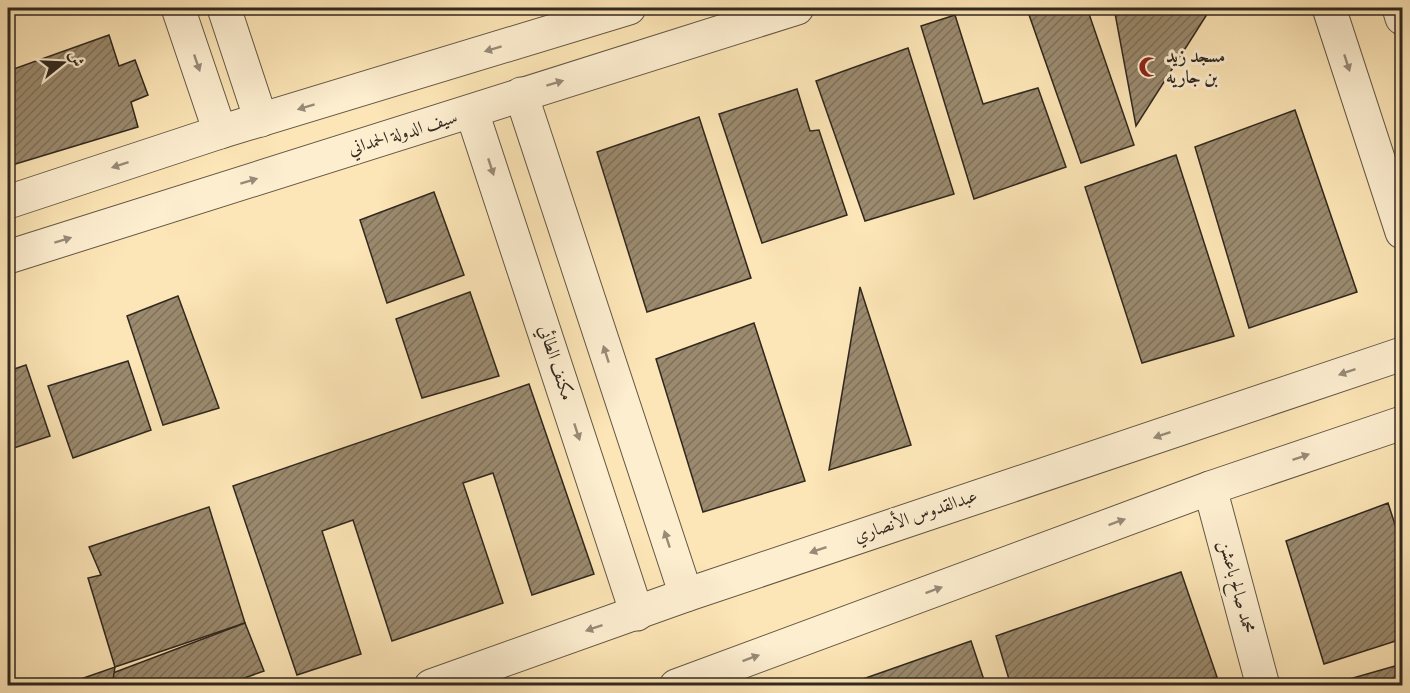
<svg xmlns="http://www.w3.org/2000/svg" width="1410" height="693" font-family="Vollkorn,Amiri,serif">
  <defs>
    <pattern id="building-hatch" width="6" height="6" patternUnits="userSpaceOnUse" patternTransform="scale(1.5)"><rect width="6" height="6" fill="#9b8a6e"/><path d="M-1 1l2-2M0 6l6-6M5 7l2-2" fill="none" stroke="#7f715a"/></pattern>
  </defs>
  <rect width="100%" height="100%" fill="#fce5b6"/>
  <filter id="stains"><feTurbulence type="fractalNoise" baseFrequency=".00333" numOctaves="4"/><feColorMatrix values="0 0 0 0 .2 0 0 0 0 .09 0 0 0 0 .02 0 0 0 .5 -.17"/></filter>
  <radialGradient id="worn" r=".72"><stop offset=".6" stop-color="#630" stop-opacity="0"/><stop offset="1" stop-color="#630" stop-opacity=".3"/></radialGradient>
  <g fill="url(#building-hatch)" stroke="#31281f" stroke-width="1.5">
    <path d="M 1032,8 L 1087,8 L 1134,145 L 1081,163 L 1027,9 Z"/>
    <path d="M 1114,8 L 1211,8 L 1136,126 Z"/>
    <path d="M 955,15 L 983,104 L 1038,88 L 1066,167 L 974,199 L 921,26 Z"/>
    <path d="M 109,35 L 119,66 L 135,60 L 148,95 L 131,102 L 138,127 L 12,165 L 8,152 L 8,71 Z"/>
    <path d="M 908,48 L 954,194 L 865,221 L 816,81 Z"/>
    <path d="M 797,89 L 810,131 L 819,130 L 847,215 L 762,243 L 719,114 Z"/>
    <path d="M 1295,110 L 1357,292 L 1249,328 L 1195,147 Z"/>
    <path d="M 699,117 L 751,278 L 647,312 L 597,152 Z"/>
    <path d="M 1176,155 L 1234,336 L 1142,363 L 1085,187 Z"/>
    <path d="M 434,192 L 464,275 L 387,303 L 360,220 Z"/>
    <path d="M 860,287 L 911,445 L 829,470 Z"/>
    <path d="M 470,292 L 499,376 L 422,398 L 396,319 Z"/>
    <path d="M 178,296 L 219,408 L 163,425 L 127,316 Z"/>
    <path d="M 754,323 L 805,481 L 703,512 L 656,359 Z"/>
    <path d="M 128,361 L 151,430 L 73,458 L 48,386 Z"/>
    <path d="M 26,365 L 50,436 L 8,450 L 8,371 Z"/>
    <path d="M 529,384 L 594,574 L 532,595 L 493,473 L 463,483 L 503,603 L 392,641 L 353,520 L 322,531 L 361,654 L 297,675 L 233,486 Z"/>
    <path d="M 1388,503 L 1402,546 L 1402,639 L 1324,664 L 1286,541 Z"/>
    <path d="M 209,507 L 245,623 L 115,667 L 88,578 L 101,575 L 89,547 Z"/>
    <path d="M 1181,572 L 1217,677 L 1192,686 L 1011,686 L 996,636 Z"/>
    <path d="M 245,623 L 264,671 L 222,686 L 99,686 L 97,679 Z"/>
    <path d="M 971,641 L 986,686 L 861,686 L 860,680 Z"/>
    <path d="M 1402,664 L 1402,686 L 1325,686 Z"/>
    <path d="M 115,667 L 112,686 L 77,686 L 75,681 Z"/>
  </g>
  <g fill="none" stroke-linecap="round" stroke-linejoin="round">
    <g stroke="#645745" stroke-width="35">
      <g id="minor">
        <path d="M 178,8 L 220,132"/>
        <path d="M 224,8 L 261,120"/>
        <path d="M 521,94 L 686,595"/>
        <path d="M 472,112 L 637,614"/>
        <path d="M 8,202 L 220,132 L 629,8"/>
        <path d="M 8,257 L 797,8"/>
        <path d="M 1210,488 L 1263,686"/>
      </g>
    </g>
    <g stroke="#645745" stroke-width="35">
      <g id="tertiary">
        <path d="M 1329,8 L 1402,232"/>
        <path d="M 1399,8 L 1402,18"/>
        <path d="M 431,686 L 686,595 L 1402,354"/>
        <path d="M 676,686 L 1210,488 L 1402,423"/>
      </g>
    </g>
    <use href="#minor" stroke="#fdeed0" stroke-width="33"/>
    <use href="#tertiary" stroke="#fdeed0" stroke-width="33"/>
  </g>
  <defs><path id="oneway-solid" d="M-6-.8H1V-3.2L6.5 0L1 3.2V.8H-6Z" transform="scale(1.5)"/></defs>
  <g fill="#978b78">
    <use href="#oneway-solid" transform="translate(493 49) rotate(163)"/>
    <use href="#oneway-solid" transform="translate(197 63) rotate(71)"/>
    <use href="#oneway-solid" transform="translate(1347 63) rotate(72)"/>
    <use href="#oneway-solid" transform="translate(555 83) rotate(-17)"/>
    <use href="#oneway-solid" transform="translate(306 107) rotate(163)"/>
    <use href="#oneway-solid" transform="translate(120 165) rotate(162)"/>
    <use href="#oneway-solid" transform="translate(491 167) rotate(72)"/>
    <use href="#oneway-solid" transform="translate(249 181) rotate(-17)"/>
    <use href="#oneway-solid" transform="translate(63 240) rotate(-17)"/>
    <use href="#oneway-solid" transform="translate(606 354) rotate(-108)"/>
    <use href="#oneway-solid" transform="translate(1347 372) rotate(161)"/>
    <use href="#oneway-solid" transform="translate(577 432) rotate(72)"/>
    <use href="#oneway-solid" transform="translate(1162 435) rotate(161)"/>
    <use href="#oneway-solid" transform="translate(1301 457) rotate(-19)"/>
    <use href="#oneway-solid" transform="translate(1117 522) rotate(-20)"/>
    <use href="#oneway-solid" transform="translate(667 539) rotate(-108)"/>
    <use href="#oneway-solid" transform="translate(818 550) rotate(161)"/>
    <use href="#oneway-solid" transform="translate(934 590) rotate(-20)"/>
    <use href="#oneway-solid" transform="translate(594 628) rotate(161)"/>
    <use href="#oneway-solid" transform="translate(751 658) rotate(-20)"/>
  </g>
  <defs>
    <g id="mosque-bare" transform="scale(1.62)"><path d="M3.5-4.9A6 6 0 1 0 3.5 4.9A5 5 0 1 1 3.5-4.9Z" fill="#8f2418" stroke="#fdeed0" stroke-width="2.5" paint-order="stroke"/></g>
  </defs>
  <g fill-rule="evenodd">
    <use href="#mosque-bare" x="1149" y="67"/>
  </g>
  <g text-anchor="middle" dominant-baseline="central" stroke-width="6" stroke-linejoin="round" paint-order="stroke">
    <g font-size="18" font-weight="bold" fill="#31281f" stroke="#fdeed0" text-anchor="start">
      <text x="1166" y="57">مسجد زيد<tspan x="1166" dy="21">بن جاريه</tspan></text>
    </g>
    <g font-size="18" fill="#31281f" stroke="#fdeed0">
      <text transform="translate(403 134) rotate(-17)">سيف الدولة الحمداني</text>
      <text transform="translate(555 363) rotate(72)">مكنف الطائي</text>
      <text transform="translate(916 517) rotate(-19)">عبدالقدوس الأنصاري</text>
      <text transform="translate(1236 587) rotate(75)">محمد صالح باعشن</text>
    </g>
  </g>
  <rect width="1410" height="693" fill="none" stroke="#fce5b6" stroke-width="30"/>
  <rect x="9" y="9" width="1392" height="675" fill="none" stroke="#31281f" stroke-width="3"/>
  <rect x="15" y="15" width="1380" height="663" fill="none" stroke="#31281f" stroke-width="1.5"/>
  <g transform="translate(63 63) rotate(72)" stroke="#fdeed0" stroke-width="4.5" paint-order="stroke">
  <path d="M0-4.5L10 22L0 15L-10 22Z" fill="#31281f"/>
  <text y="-9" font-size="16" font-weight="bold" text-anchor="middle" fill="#31281f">ش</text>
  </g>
  <rect width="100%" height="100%" filter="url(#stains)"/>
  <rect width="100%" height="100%" fill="url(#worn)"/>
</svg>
